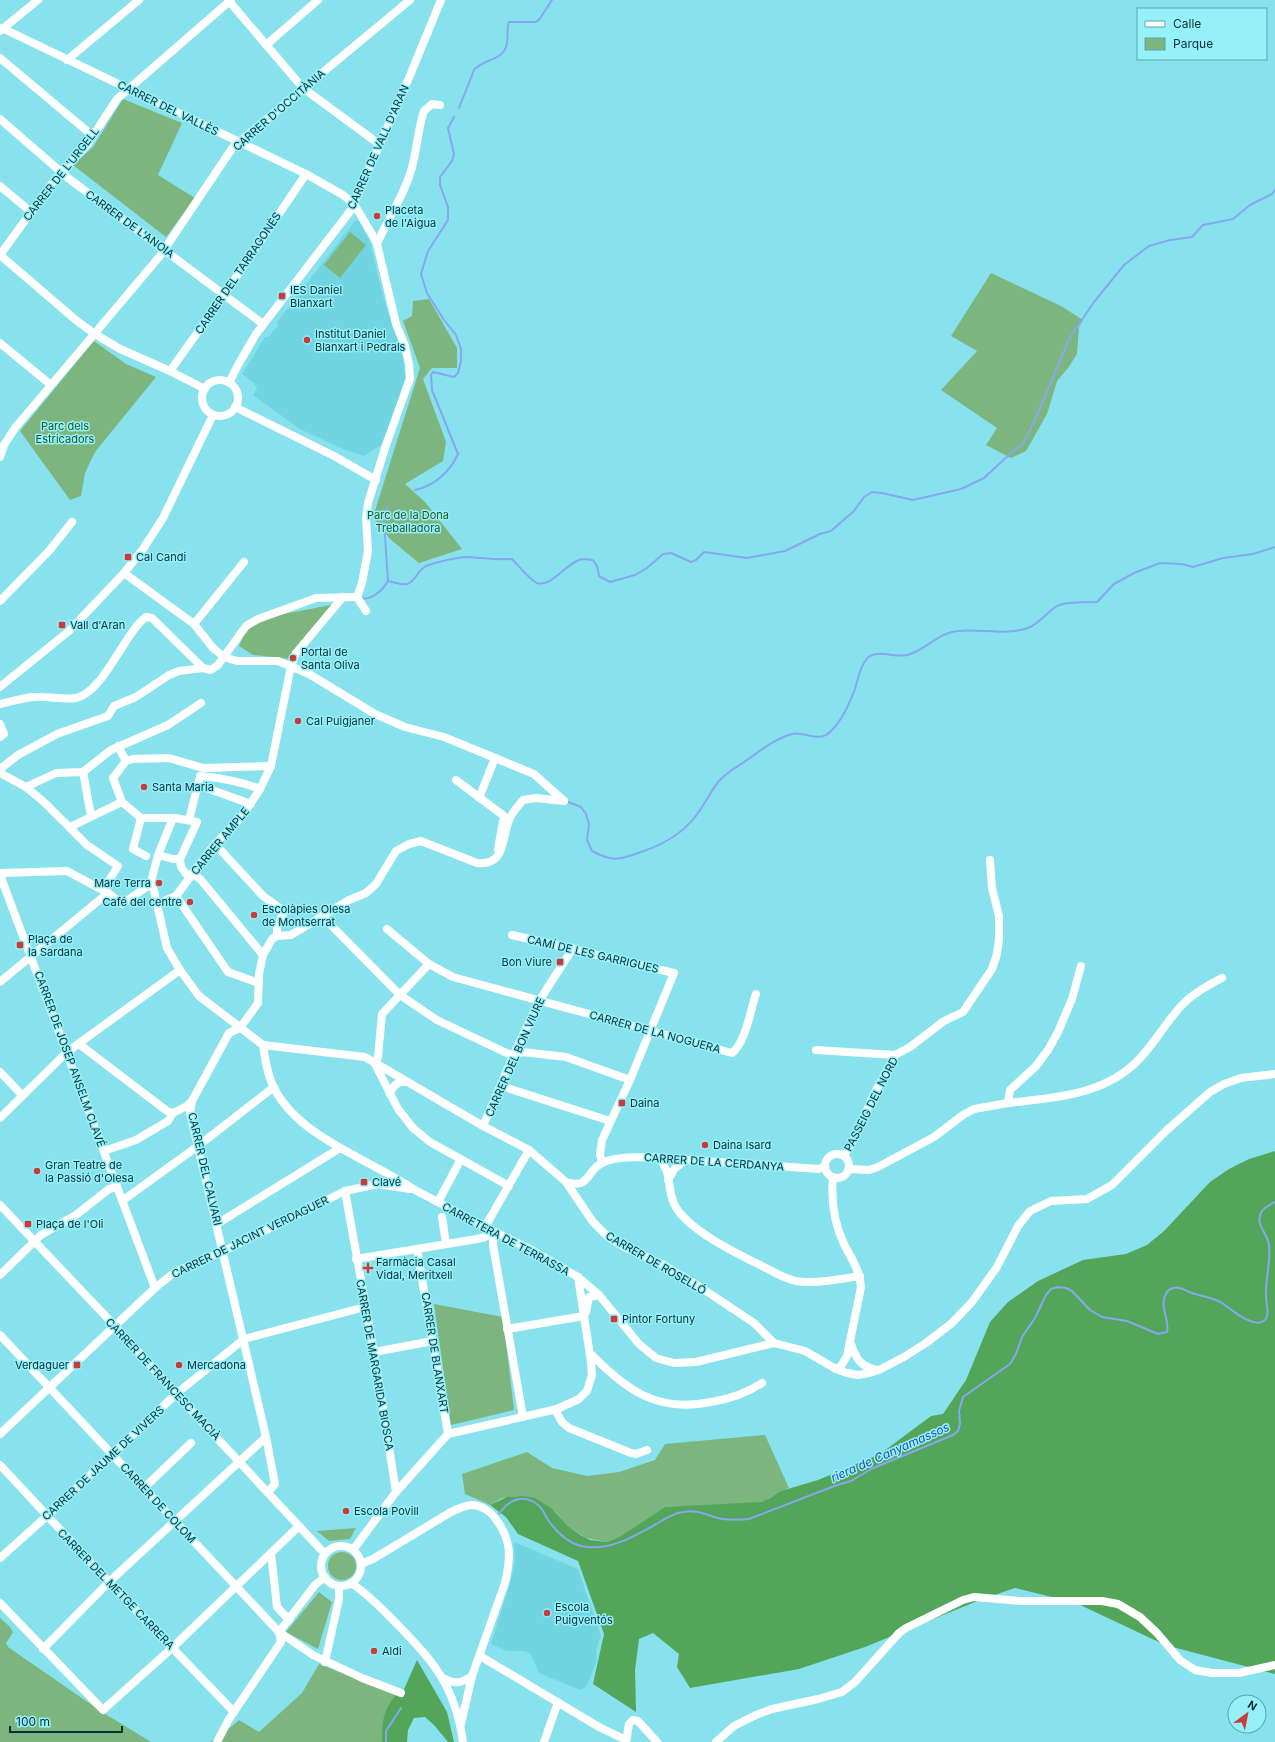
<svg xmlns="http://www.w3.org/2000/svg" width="1275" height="1742" font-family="Inter,sans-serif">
  <rect width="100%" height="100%" fill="#88e2ed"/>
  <g fill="#70d5e1">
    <path d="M 355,221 L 359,221 L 370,242 L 383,296 L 403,358 L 405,378 L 396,410 L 381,445 L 364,456 L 343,449 L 300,429 L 253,395 L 257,389 L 254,383 L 242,374 L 265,337 L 268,337 L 278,326 L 277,322 Z"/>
    <path d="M 514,1542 L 578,1569 L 601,1636 L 596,1650 L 597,1661 L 586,1687 L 580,1690 L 539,1673 L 531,1654 L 525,1651 L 507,1651 L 491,1644 L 512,1576 L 515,1561 Z"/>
  </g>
  <g fill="#7db57e">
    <path d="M 123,99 L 182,123 L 158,175 L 195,198 L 166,237 L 73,165 L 93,147 Z"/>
    <path d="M 350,232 L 366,245 L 340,278 L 324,265 Z"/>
    <path d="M 991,273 L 1061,306 L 1083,320 L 1079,327 L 1077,354 L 1068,368 L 1057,381 L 1047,414 L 1026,451 L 1011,458 L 986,445 L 997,428 L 941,390 L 977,351 L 951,336 Z"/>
    <path d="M 429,299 L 457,348 L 457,368 L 432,368 L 423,379 L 446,442 L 443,461 L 405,484 L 425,502 L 462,549 L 419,563 L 390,539 L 373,517 L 420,368 L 403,321 L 412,316 L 413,301 Z"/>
    <path d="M 94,341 L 126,364 L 156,377 L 95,452 L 85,473 L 81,496 L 70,500 L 20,431 Z"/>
    <path d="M 336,604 L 290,659 L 253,655 L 239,646 L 244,635 L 258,619 Z"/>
    <path d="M 434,1304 L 503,1317 L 514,1410 L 451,1425 Z"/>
    <path d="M 765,1435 L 789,1488 C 776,1493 768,1501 753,1504 L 665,1507 L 619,1537 L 607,1542 L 586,1538 L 568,1526 L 555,1512 L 517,1496 L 502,1498 L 490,1505 L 465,1494 L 462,1474 L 527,1452 L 552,1468 L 587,1476 L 619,1472 L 655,1460 L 665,1444 Z"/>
    <path d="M 356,1528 L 350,1539 L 329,1541 L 317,1531 Z"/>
    <circle cx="342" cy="1566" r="14"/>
    <path d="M 319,1592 L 332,1602 L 318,1649 L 286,1632 Z"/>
    <path d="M 0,1618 L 9,1626 L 13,1632 L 6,1643 L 8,1647 L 102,1712 L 151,1742 L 0,1742 Z"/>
    <path d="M 319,1664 L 396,1694 C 384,1712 382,1720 382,1742 L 210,1742 L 225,1732 L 239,1720 L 259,1732 L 302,1693 Z"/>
  </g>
  <g fill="#53a659">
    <path d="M 1275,1151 L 1275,1674 L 1165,1645 L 1076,1603 L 1015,1588 L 980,1600 L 865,1647 L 799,1669 L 690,1688 L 677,1667 L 679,1654 L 653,1633 L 639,1639 L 635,1670 L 636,1712 L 593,1684 L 604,1634 L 578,1561 L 518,1534 L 506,1517 L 490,1505 L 507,1497 L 521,1496 L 535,1498 L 551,1508 L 568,1526 L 582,1536 L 590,1540 L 607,1542 L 619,1537 L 665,1507 L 761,1502 L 770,1498 L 781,1491 L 818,1480 L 880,1454 L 931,1416 L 943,1414 L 966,1380 L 990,1322 L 1008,1302 L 1038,1281 L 1083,1260 L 1126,1254 L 1147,1245 L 1164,1231 L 1210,1182 L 1229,1169 L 1249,1159 Z"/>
    <path d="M 417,1660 L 447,1712 L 454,1742 L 448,1742 L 434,1725 L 425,1717 L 414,1718 L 408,1730 L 407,1742 L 382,1742 C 382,1720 383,1712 396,1694 L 401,1696 Z"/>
  </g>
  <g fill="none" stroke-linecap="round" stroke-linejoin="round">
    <g stroke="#87a7ef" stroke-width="2">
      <path d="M 459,108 L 474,70 C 482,60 502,60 506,47 C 509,39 506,30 509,22 L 535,22 L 539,20 L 552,0"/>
      <path d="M 415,490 C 434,486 450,472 458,454 L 432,390 L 431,375 L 433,372 L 454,377 L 458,373 L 461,361 L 461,349 L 456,335 L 444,320 L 427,293 L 421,274 L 428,251 L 448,220 L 448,207 L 440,185 L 440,177 L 452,161 L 454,154 L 448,128 L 454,117"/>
      <path d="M 388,581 C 406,585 408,589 419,572 C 421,570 423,568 426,566 C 437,562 457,557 468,557 C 484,558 496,560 512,559 C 518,565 530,580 537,583 C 552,588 567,561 583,559 C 586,559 590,560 593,560 L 597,566 L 599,576 L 610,582 L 635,575 L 647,568 L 663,554 L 671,553 L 691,562 L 696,560 L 704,552 L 747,558 L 785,551 L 820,534 L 831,531 L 854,511 L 864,497 L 872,492 L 882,493 L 913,500 L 961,489 L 984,478 L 1011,453 L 1023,444 L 1034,422 L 1069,339 L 1094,302 L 1124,265 L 1149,246 L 1170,240 L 1192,237 L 1203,225 L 1233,219 L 1250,205 L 1272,194 L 1275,190"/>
      <path d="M 361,598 C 371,601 383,590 388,581 L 384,522 L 388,506"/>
      <path d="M 566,801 L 581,807 L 586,814 L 589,824 L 587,840 L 592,851 C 612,862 620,860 641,852 C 662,845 681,835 695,817 C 704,806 710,792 719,781 C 726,773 735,768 744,762 C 759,752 774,739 792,734 C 805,731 819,743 830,732 C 842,721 849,704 855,689 C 858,679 861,662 870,656 C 881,650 895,658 907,655 C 925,651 937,633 957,631 C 980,628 1005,636 1028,628 C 1039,624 1047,612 1057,606 C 1064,602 1088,602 1097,602 L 1114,584 L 1134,573 L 1160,563 L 1181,564 L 1193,567 L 1223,558 L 1253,554 L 1275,547"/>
      <path d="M 499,1514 C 508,1500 523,1493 538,1505 C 543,1509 545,1515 548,1520 C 556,1531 568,1543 581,1546 C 609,1552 635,1536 658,1523 C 666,1518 674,1513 683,1512 C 698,1509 708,1516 722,1519 C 731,1520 740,1520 749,1519 L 837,1485 L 851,1481 L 871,1469 L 953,1435 L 958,1431 L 960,1424 L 959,1411 L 963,1397 L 1010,1364 L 1016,1354 L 1022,1337 L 1035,1318 L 1046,1295 L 1051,1289 L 1058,1287 L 1066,1288 L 1072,1291 L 1090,1310 L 1102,1317 L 1127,1321 L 1158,1334 L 1167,1332 C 1170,1320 1160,1309 1165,1296 C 1166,1293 1169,1289 1173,1288 C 1178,1286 1183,1289 1187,1291 C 1198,1296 1212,1297 1222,1303 C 1231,1309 1254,1330 1265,1320 C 1270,1315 1266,1303 1266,1297 C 1265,1280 1271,1262 1269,1245 C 1268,1235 1257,1226 1260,1216 C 1261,1209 1269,1205 1275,1202"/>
      <path d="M 386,1742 L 386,1731 L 401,1708"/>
    </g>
    <g stroke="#fff" stroke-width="8">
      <path d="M 228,0 L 303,88 L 379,144"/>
      <path d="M 2,28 L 306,174 L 343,195 L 354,204 L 373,236 L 377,244 L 396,324 L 405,346 L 409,364 L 410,379 L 408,384 L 386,445 L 368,503 L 366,519 L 368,551 L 362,583 L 357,597 L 366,611"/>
      <path d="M 0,31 L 38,0"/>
      <path d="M 266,45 L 318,0"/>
      <path d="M 0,58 L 93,136"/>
      <path d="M 67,60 L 139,0"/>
      <path d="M 0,119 L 68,178 L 263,324"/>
      <path d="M 0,186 L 31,212"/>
      <path d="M 377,244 C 387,220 402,199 410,174 C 417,154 417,131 424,111 L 432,104 L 440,105"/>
      <path d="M 0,255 L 55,179 L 87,145 L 117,99 L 231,0"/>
      <path d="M 0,255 L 77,321 L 95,334 L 120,349 L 170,371 L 205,389"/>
      <path d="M 0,343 L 51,385"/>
      <path d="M 170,371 L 220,301 L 306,174"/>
      <circle cx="220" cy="398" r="18"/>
      <path d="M 229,383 L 238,365 L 256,334 L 351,210 L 411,73 L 441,0"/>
      <path d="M 235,407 L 334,456 L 376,480"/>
      <path d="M 0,457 L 4,445 L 15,428 L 160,256 L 233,147 L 410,0"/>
      <path d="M 124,573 L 194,624 L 213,648 L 224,657 L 237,661 L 278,661 L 309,674 L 375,714 L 405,727 L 444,737 L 534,774 L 564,801"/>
      <path d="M 0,601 L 49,551 L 72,522"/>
      <path d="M 194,624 L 244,562"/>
      <path d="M 0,687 L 69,631 L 124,573 L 143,549 L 163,518 L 213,415"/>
      <path d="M 0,704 C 11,702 22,698 33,697 C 46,696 65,700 76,698 C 104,692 124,633 146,617 L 152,618 L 203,668 L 211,670 L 218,665 L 246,626 L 258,619 L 316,598 L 357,597"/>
      <path d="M 0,724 L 4,734 L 0,737"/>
      <path d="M 118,746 L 126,761"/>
      <path d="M 126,761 L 133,759 L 169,758 L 203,768 L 271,766"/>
      <path d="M 126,761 L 113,778 L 122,802 L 141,818"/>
      <path d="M 0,769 L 18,755 L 57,734 L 108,716 L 114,706 L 136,697 L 169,675 L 179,671 L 203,668"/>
      <path d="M 83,772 L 91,816"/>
      <path d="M 0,773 L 26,787 L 45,803 L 87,845 L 118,866 L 103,890"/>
      <path d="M 200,776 C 222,778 240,781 260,789"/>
      <path d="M 456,780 L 504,816 L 498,849"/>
      <path d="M 198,785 L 251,804"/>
      <path d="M 26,787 L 56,773 L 83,772 L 111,750 L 168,725 L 201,703"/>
      <path d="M 479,798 L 495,758"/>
      <path d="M 141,818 L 175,818 L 197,822 L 180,859 L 181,867 L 189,878"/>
      <path d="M 141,818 L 133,849 L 146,856"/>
      <path d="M 189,820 L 199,780"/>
      <path d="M 70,827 L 122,802"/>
      <path d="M 215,844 L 263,896 L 284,911 L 277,926 L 277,936"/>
      <path d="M 158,855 L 173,859 L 180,859"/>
      <path d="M 0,873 L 67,871 L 108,893 L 122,904 L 151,884"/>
      <path d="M 192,873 L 201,880 L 263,955"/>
      <path d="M 0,875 L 155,1288"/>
      <path d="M 152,878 L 158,855 L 173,818"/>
      <path d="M 152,882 L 167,948 L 180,970 L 199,996 L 263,1045 C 265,1059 267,1073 273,1086 C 298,1138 370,1159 415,1190 L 485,1227 L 530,1249 L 578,1277 L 599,1295 L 639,1344 L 656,1358 L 674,1363 L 696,1362 L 774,1343 L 805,1351 L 836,1369 L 847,1373 L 858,1375 L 869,1373 L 879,1370 L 904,1357 L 926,1343 L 952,1323 L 972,1302 L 997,1267 L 1018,1226 L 1030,1211 L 1051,1201 L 1087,1199 L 1112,1185 L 1167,1130 L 1210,1092 L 1224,1084 L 1241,1078 L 1275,1074"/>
      <path d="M 176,896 L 228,972 L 259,983"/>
      <path d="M 157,904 L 176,896 L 214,845 L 241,818 L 260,789 L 271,766 L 291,666 L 296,653 L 343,597"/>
      <path d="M 322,916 L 400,995 L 437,1020 L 513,1056 L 522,1052 L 566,1057 L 630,1080"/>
      <path d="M 387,929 L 429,964 L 453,977 L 732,1053 C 746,1042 750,1011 756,994"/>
      <path d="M 512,935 L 674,973 L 630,1080 L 602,1140 L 600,1154 L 602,1163"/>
      <path d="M 0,982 L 108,893"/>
      <path d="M 79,1044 L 167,1111 L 173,1113"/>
      <path d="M 263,1045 L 365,1057 L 483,1126 L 529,1150 L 566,1182 L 593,1222 L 608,1237 L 626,1248 L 662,1264 L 697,1285 L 754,1323 L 774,1343"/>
      <path d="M 816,1050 L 895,1055"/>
      <path d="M 375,1063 L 378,1057 L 382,1014 L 429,964"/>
      <path d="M 375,1064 L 398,1109 L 413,1128 L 430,1142 L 509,1186"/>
      <path d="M 0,1072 L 22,1095"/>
      <path d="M 501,1086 L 610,1121"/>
      <path d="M 390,1094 C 393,1085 398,1081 407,1082"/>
      <path d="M 192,1101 L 190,1113 L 266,1437 L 275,1484 L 268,1492"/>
      <path d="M 1008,1103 C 1050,1098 1098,1096 1132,1066 C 1152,1049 1165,1022 1184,1003 C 1195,992 1209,985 1222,978"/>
      <path d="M 0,1118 L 67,1052 L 180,970"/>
      <path d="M 483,1126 L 513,1056 L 539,1001 L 573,948"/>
      <path d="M 104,1151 L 136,1140 L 168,1121 L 173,1113 L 187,1106 L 192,1101 L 229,1033 L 240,1028 L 258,1003 L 259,974 L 263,955 L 272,939 L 277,936 L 291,935 L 349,900 L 366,893 L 376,884 L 396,851 L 409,844 L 421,841 L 477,863 C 507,866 501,837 510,818 C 513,811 518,806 523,800 L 536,798 L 564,801"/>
      <circle cx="837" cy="1166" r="12"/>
      <path d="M 844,1156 L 857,1134 L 872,1098 L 895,1055 L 910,1047 L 944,1021 L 963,1012 L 992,969 L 997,954 L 999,939 L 999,916 L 992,888 L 990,860"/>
      <path d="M 659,1159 C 674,1174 665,1191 677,1209 C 693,1233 740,1255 766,1268 C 775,1273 786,1279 796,1281 C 817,1284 840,1279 860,1276"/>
      <path d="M 849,1169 L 869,1170 L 878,1167 L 934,1137 L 963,1115 L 974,1109 L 1008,1103 L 1010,1090 L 1036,1066 L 1048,1050 L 1058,1032 L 1072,999 L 1081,966"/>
      <path d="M 833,1177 C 831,1199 834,1223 844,1244 C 852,1260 859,1268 861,1287 L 847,1356 L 841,1366 L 836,1369"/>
      <path d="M 668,1180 L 675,1168 L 686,1160"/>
      <path d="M 566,1182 C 591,1190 586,1169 604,1162 C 617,1157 633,1157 647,1157 L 819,1169 L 825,1166"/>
      <path d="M 345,1191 L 374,1352 L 396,1492"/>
      <path d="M 122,1201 L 198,1146 L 274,1087"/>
      <path d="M 438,1202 L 461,1159"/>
      <path d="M 0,1205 L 115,1326 L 176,1394 L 325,1554"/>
      <path d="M 442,1217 L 446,1244"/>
      <path d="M 217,1224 L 340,1148"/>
      <path d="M 485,1227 L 529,1150"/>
      <path d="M 493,1231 L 493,1245 L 523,1417"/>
      <path d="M 417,1249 L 448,1434"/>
      <path d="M 356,1259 L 477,1239 L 485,1237 L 493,1231"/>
      <path d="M 0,1275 L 41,1235 L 76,1215 L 109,1189 L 117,1187"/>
      <path d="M 586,1312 L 589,1297 L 599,1295"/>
      <path d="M 507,1329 L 584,1316"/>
      <path d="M 0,1335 L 279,1632 L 313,1655 L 362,1678 L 401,1693"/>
      <path d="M 851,1344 C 856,1359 861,1367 877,1370"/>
      <path d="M 374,1352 L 433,1341"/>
      <path d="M 590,1353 C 626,1390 657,1413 711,1402 C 730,1399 745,1394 762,1383"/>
      <path d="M 555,1410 L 562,1422 L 569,1428 L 631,1453 L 636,1454 L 647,1450"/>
      <path d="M 0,1434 L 155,1288 L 175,1272 L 224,1251 L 345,1191 L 378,1184 L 410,1189"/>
      <path d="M 0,1465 L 109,1582 L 234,1712"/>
      <path d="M 144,1488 L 191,1443"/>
      <circle cx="341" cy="1566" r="20"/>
      <path d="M 353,1550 L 396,1492 L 448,1434 L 557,1409 L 579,1399 L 587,1391 L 592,1375 L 591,1362 L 578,1277"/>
      <path d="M 271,1553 L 277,1607 L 289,1620"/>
      <path d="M 0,1558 L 47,1516 L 176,1394 L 244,1339 L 365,1307"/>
      <path d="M 361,1564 L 373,1559 L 451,1512 C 457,1509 464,1506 471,1505 C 481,1505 490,1511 495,1518 C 512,1540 511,1557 505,1583 L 472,1676 L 461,1724"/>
      <path d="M 351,1583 C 368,1594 381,1608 395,1622 C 433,1661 455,1685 463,1742"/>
      <path d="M 0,1603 L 103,1710 L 172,1648 L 299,1526"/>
      <path d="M 43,1649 L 109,1582 L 266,1437"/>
      <path d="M 480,1656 L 599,1727 L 626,1740"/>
      <path d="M 325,1662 L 339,1599 L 339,1586"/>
      <path d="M 443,1678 C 456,1685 461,1683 472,1676"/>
      <path d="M 217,1742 L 229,1719 L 281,1642 L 279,1632 L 315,1585 L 325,1577"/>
      <path d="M 544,1742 L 558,1702"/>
      <path d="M 626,1742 L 629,1724 L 633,1720 L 638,1721 L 657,1742"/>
      <path d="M 716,1742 L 734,1726 L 756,1715 L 772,1709 L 818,1699 L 842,1692 L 855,1682 L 899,1633 L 906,1628 L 963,1600 L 974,1597 L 1020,1601 L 1102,1601 L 1118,1604 L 1140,1617 L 1157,1633 L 1180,1660 L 1195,1670 L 1212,1673 L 1239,1673 L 1275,1665"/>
    </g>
  </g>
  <g fill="#c93a3a" stroke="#95f0fa" stroke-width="1.5">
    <circle cx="377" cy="216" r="4"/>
    <rect x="278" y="292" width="8" height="8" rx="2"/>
    <circle cx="307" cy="340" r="4"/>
    <rect x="124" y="553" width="8" height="8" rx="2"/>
    <rect x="58" y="621" width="8" height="8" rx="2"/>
    <circle cx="293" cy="658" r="4"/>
    <circle cx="298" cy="721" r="4"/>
    <circle cx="144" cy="787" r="4"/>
    <circle cx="159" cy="883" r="4"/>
    <circle cx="190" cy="902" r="4"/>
    <circle cx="254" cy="915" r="4"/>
    <rect x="16" y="941" width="8" height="8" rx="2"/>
    <rect x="556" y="958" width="8" height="8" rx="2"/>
    <rect x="618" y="1099" width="8" height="8" rx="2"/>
    <circle cx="705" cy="1145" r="4"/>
    <circle cx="37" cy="1171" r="4"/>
    <rect x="360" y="1178" width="8" height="8" rx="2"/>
    <rect x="24" y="1220" width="8" height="8" rx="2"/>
    <path d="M366 1262h4v4h4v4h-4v4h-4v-4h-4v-4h4z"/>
    <rect x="610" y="1315" width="8" height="8" rx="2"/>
    <rect x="73" y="1361" width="8" height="8" rx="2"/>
    <circle cx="179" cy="1365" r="4"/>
    <circle cx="346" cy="1511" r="4"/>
    <circle cx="547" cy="1613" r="4"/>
    <circle cx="374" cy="1651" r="4"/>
  </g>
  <g text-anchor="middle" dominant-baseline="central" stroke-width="3" stroke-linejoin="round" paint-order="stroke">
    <g font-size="11" fill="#083136" stroke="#95f0fa">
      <text transform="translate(168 108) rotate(26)">CARRER DEL VALLÈS</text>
      <text transform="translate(279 110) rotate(-41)">CARRER D'OCCITÀNIA</text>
      <text transform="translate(378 147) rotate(-66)">CARRER DE VALL D'ARAN</text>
      <text transform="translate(61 174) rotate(-52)">CARRER DE L'URGELL</text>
      <text transform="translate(130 224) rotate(36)">CARRER DE L'ANOIA</text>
      <text transform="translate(238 273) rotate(-56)">CARRER DEL TARRAGONÈS</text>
      <text transform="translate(220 841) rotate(-50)">CARRER AMPLE</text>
      <text transform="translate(593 954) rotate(13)">CAMÍ DE LES GARRIGUES</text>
      <text transform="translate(655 1032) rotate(15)">CARRER DE LA NOGUERA</text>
      <text transform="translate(515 1057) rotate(-66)">CARRER DEL BON VIURE</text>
      <text transform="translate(70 1059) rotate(70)">CARRER DE JOSEP ANSELM CLAVÉ</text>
      <text transform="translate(871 1104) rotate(-63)">PASSEIG DEL NORD</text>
      <text transform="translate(714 1162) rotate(4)">CARRER DE LA CERDANYA</text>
      <text transform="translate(205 1169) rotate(77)">CARRER DEL CALVARI</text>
      <text transform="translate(250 1237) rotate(-26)">CARRER DE JACINT VERDAGUER</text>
      <text transform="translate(506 1239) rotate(28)">CARRETERA DE TERRASSA</text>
      <text transform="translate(656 1263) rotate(30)">CARRER DE ROSELLÓ</text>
      <text transform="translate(435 1353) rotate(81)">CARRER DE BLANXART</text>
      <text transform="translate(375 1365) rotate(80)">CARRER DE MARGARIDA BIOSCA</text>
      <text transform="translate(163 1379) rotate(47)">CARRER DE FRANCESC MACIÀ</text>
      <text transform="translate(103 1463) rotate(-43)">CARRER DE JAUME DE VIVERS</text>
      <text transform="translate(158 1503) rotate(47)">CARRER DE COLOM</text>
      <text transform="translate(116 1589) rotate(46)">CARRER DEL METGE CARRERA</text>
    </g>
    <g font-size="11" fill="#083136" stroke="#95f0fa" text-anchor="start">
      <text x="385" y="210">Placeta<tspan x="385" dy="13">de l'Aigua</tspan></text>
      <text x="290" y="290">IES Daniel<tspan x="290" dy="13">Blanxart</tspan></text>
      <text x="315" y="334">Institut Daniel<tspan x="315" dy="13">Blanxart i Pedrals</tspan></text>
      <text x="136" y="557">Cal Candi</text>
      <text x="70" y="625">Vall d'Aran</text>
      <text x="301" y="652">Portal de<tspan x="301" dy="13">Santa Oliva</tspan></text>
      <text x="306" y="721">Cal Puigjaner</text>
      <text x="152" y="787">Santa Maria</text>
      <text x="151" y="883" text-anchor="end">Mare Terra</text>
      <text x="182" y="902" text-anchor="end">Café del centre</text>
      <text x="262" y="909">Escolàpies Olesa<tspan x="262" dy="13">de Montserrat</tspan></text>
      <text x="28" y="939">Plaça de<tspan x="28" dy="13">la Sardana</tspan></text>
      <text x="552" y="962" text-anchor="end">Bon Viure</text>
      <text x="630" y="1103">Daina</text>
      <text x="713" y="1145">Daina Isard</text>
      <text x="45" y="1165">Gran Teatre de<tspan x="45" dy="13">la Passió d'Olesa</tspan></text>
      <text x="372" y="1182">Clavé</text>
      <text x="36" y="1224">Plaça de l'Oli</text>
      <text x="376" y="1262">Farmàcia Casal<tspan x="376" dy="13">Vidal, Meritxell</tspan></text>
      <text x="622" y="1319">Pintor Fortuny</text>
      <text x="69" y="1365" text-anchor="end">Verdaguer</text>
      <text x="187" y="1365">Mercadona</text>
      <text x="354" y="1511">Escola Povill</text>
      <text x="555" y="1607">Escola<tspan x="555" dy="13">Puigventós</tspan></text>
      <text x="382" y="1651">Aldi</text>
    </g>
    <g font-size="11" fill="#225a27" stroke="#95f0fa">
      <text x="65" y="426">Parc dels<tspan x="65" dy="13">Estricadors</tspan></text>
      <text x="408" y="515">Parc de la Dona<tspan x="408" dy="13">Treballadora</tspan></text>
    </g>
    <g font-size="12" font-style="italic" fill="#264bb1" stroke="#95f0fa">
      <text transform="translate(890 1452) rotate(-24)">riera de Canyamassos</text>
    </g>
  </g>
  <rect x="1137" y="8" width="130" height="52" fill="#95f0fa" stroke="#5da4ac"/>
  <rect x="1145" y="21" width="20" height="6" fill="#ffffff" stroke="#5da4ac"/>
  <text x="1173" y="28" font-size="12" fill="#083136">Calle</text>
  <rect x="1145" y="38" width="20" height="12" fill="#7db57e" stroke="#5da4ac"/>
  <text x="1173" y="48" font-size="12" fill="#083136">Parque</text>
  <g transform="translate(1247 1714) rotate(32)"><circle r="19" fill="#95f0fa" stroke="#5da4ac"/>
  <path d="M0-3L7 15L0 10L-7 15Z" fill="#c93a3a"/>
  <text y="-6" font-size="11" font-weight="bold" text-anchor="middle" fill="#083136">N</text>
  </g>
  <path d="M10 1726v6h112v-6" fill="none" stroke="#083136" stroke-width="2"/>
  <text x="16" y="1726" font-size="12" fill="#083136" stroke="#95f0fa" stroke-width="3" paint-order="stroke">100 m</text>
</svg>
